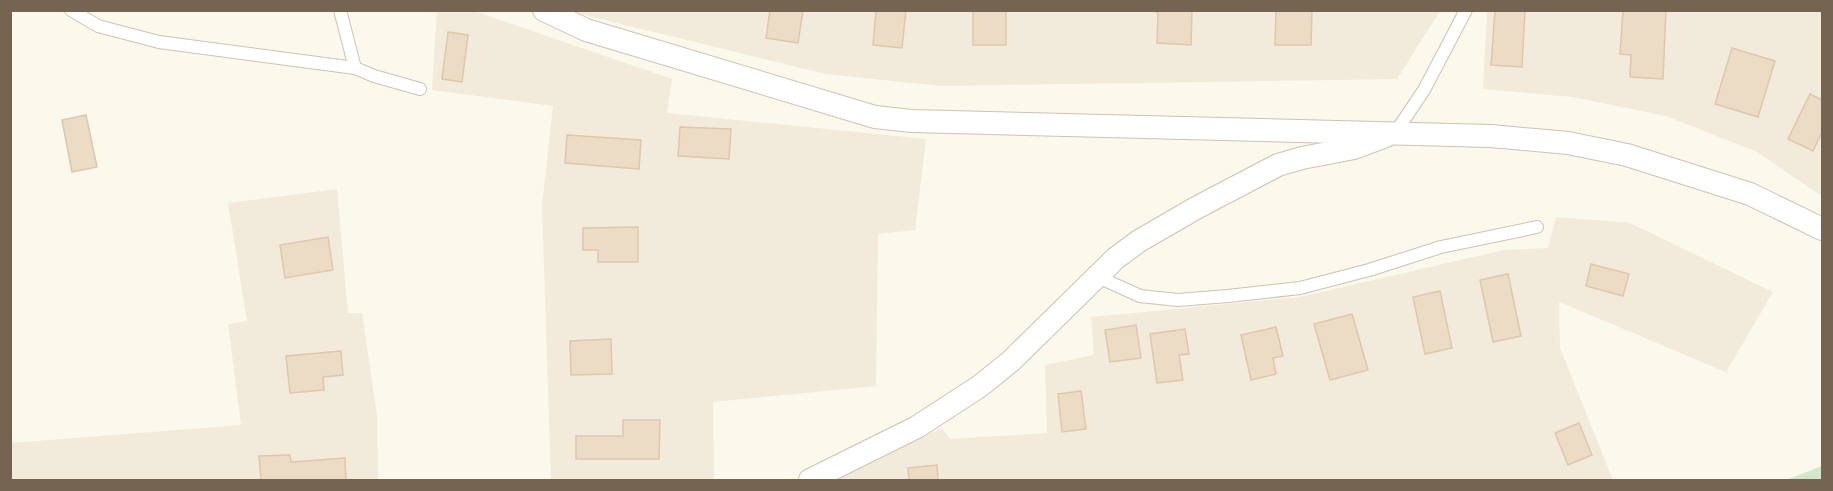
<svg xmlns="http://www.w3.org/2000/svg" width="1833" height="491" font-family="Inter,sans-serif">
  <rect width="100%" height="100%" fill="#fbf8ec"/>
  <g fill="#f2ebdb">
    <path d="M 437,11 L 474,11 L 672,79 L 667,113 L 926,139 L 915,230 L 878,234 L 876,386 L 713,402 L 714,480 L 551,480 L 542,206 L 553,106 L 432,90 Z"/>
    <path d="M 576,11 L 1440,11 L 1397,79 L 941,86 L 825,74 L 580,14 Z"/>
    <path d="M 1487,11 L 1822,11 L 1822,196 L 1757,152 L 1666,116 L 1573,97 L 1483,89 Z"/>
    <path d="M 337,189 L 348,313 L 362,313 L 377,415 L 378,480 L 11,480 L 11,443 L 241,425 L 228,324 L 247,321 L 228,203 Z"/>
    <path d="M 1556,217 L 1630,223 L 1773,292 L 1726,372 L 1559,302 L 1560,348 L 1613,480 L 834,480 L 942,428 L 950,439 L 1047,433 L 1045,365 L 1094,355 L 1091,317 L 1300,297 L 1504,250 L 1548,248 Z"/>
  </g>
  <path fill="#d2e8cb" d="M 1822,466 L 1822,480 L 1786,480 Z"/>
  <g fill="#ecdbc5" stroke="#dfc7a9" stroke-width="1.5">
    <path d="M 770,10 L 803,10 L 798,43 L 766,38 Z"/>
    <path d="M 876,10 L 906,10 L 902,48 L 873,45 Z"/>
    <rect x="973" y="10" width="33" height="35"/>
    <path d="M 1143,10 L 1192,10 L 1191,45 L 1157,43 L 1158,12 Z"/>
    <path d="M 1276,10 L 1312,10 L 1311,45 L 1275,45 Z"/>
    <path d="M 1495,10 L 1525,10 L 1522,67 L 1491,65 Z"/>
    <path d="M 1623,10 L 1666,10 L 1663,79 L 1630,77 L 1631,55 L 1620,54 Z"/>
    <path d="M 448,32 L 468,35 L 462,82 L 442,79 Z"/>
    <path d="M 1732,48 L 1775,61 L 1758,117 L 1715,104 Z"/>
    <path d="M 1810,94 L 1822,100 L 1822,132 L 1813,151 L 1788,139 Z"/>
    <path d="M 86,115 L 97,167 L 72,172 L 62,120 Z"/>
    <path d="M 680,127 L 731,129 L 729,159 L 678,156 Z"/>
    <path d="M 567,135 L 641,140 L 639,169 L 565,163 Z"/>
    <path d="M 638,227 L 638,262 L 598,262 L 598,250 L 583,250 L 583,228 Z"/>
    <path d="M 328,237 L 333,270 L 285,278 L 280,245 Z"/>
    <path d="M 1591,264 L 1629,274 L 1623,296 L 1586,286 Z"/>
    <path d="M 1508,274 L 1521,336 L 1493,342 L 1480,280 Z"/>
    <path d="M 1440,291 L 1452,348 L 1425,354 L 1413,297 Z"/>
    <path d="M 1352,314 L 1368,370 L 1330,380 L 1314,324 Z"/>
    <path d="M 1136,325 L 1141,358 L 1110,362 L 1105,330 Z"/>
    <path d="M 1276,327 L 1283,356 L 1273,358 L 1276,374 L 1251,380 L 1241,335 Z"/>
    <path d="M 1185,329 L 1189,354 L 1179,355 L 1183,380 L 1157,383 L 1150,334 Z"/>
    <path d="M 611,339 L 612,374 L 571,375 L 570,341 Z"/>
    <path d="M 341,351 L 343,375 L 323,377 L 324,390 L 290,393 L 286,356 Z"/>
    <path d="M 1081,391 L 1086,429 L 1062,432 L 1058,394 Z"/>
    <path d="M 623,420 L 660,420 L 659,459 L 576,459 L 576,436 L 623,436 Z"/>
    <path d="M 1579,423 L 1592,455 L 1568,465 L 1555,433 Z"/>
    <path d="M 290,455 L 291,462 L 345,458 L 346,480 L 261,480 L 259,456 Z"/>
    <path d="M 937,465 L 938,480 L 909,480 L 908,468 Z"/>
  </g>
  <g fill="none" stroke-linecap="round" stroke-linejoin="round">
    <g stroke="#cdc3b3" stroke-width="14">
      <g id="service">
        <path d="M 71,10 L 98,26 L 159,42 L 355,68"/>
        <path d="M 340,10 L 355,68 L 374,76 L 420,89"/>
        <path d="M 1395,133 L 1424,90 L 1466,10"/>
        <path d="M 1098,277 L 1140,296 L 1178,300 L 1228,296 L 1300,288 L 1369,270 L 1441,247 L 1537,227"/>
      </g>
    </g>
    <g stroke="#cdc3b3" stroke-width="24">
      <g id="minor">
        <path d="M 544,10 L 586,30 L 875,117 L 912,121 L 1491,136 L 1568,143 L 1627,155 L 1750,194 L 1822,229"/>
        <path d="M 810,480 L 917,427 L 980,386 L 1011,361 L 1116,258 L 1139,241 L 1196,208 L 1278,165 L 1302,158 L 1354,148 L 1386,136"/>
      </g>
    </g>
    <use href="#service" stroke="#fff" stroke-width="12"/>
    <use href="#minor" stroke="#fff" stroke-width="22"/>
  </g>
  <rect width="1833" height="491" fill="none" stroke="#746451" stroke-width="24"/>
</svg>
